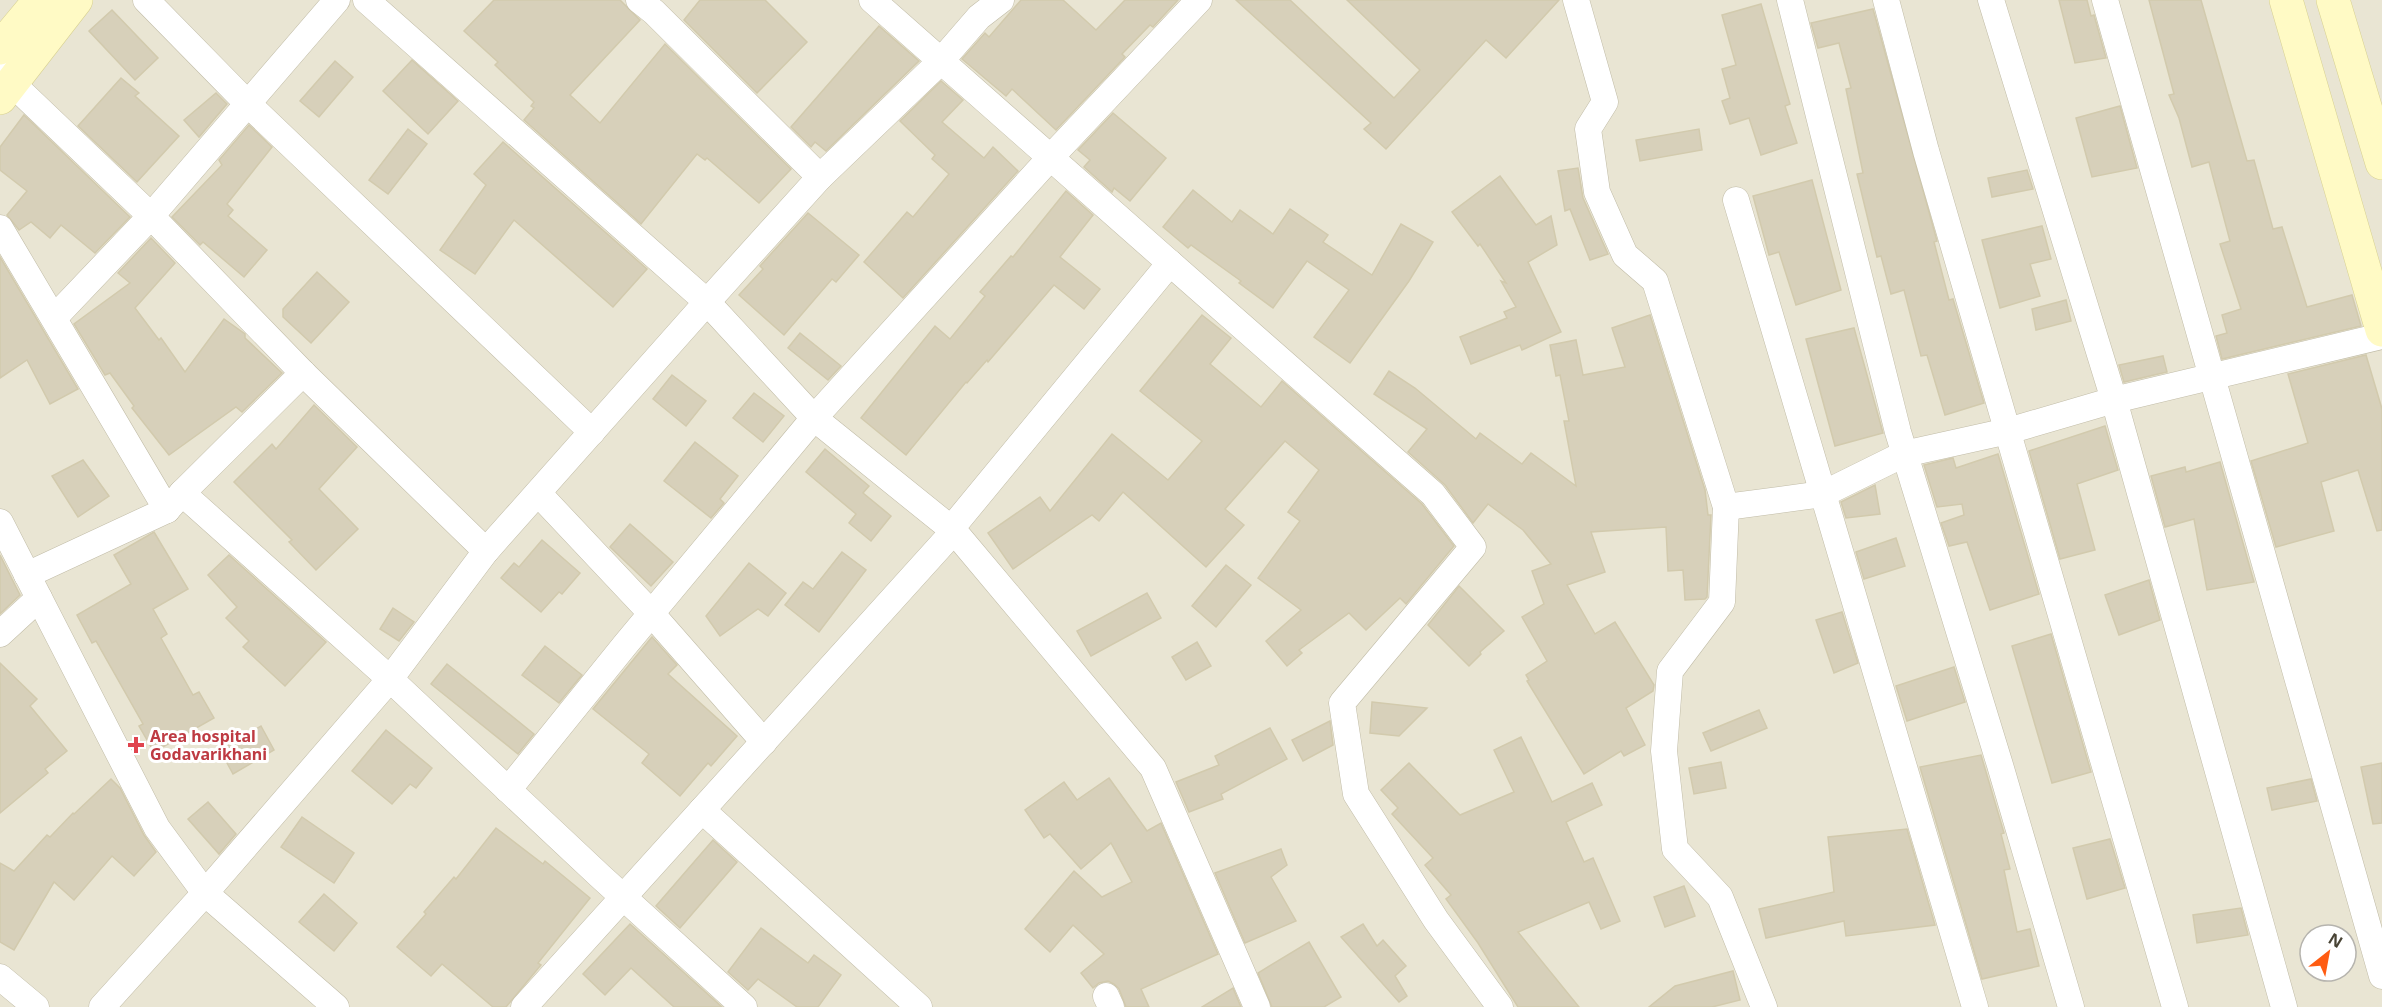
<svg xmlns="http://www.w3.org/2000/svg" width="2382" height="1007" font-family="'Noto Sans',sans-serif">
  <rect width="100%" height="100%" fill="#f4f2e6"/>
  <path fill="#e9e5d3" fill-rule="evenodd" d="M 0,0 L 2382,0 L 2382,1007 L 0,1007 ZM 2310,935 L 2346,935 L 2346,971 L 2310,971 Z"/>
  <g fill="#d7d0ba" stroke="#d2caad" stroke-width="1.5">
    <path d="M 494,0 L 620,0 L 640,20 L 570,95 L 600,123 L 665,44 L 791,169 L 759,203 L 707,158 L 705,160 L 697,154 L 641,224 L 524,120 L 534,108 L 531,106 L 534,102 L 495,65 L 498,62 L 464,31 Z"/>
    <path d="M 700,0 L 765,0 L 807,42 L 757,93 L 684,20 Z"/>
    <path d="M 1021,0 L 1063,0 L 1096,30 L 1125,0 L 1178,0 L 1153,27 L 1150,25 L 1122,54 L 1125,57 L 1056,130 L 1012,89 L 1006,96 L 962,59 L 985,33 L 989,37 Z"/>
    <path d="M 1236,0 L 1290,0 L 1394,98 L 1420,70 L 1347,0 L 1559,0 L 1506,58 L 1486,40 L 1386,149 L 1364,129 L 1371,123 Z"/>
    <path d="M 2059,0 L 2087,0 L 2091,16 L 2094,15 L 2106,58 L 2075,63 Z"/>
    <path d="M 2149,0 L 2201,0 L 2247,161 L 2254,160 L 2273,229 L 2282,227 L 2307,307 L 2352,295 L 2361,326 L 2222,359 L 2216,336 L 2227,333 L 2222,315 L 2241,309 L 2220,244 L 2230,241 L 2209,162 L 2192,167 L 2179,118 L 2169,95 L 2174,94 Z"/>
    <path d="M 1761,4 L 1790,104 L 1785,106 L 1797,143 L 1761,155 L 1749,118 L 1730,124 L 1722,101 L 1730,98 L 1722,69 L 1736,65 L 1722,15 Z"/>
    <path d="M 1873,9 L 1937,241 L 1934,242 L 1949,300 L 1953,299 L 1984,403 L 1945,415 L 1927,355 L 1921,356 L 1904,290 L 1891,294 L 1881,256 L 1877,257 L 1857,174 L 1863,173 L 1846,89 L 1851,88 L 1839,43 L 1818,48 L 1811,23 Z"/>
    <path d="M 112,10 L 158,58 L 135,80 L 89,31 Z"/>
    <path d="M 879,26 L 919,61 L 826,151 L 815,142 L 811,147 L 791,127 Z"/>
    <path d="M 412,60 L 458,101 L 428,134 L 383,91 Z"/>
    <path d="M 335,61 L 353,77 L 319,117 L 300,101 Z"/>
    <path d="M 121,78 L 139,93 L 135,96 L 179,136 L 137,182 L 78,126 Z"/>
    <path d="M 941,81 L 963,100 L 942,122 L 984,158 L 993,147 L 1018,171 L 903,298 L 864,262 L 907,212 L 913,217 L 949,174 L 932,159 L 935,155 L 900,121 Z"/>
    <path d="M 216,93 L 227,104 L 199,137 L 184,120 Z"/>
    <path d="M 2120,106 L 2137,168 L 2092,177 L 2076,118 Z"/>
    <path d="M 1113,113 L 1166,158 L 1130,201 L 1114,188 L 1112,192 L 1084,167 L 1090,160 L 1078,150 Z"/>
    <path d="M 24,115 L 130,217 L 95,253 L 61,225 L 50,238 L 31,222 L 19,230 L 7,215 L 27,191 L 0,170 L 0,147 Z"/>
    <path d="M 249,125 L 272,147 L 227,204 L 233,210 L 228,216 L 267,250 L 244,277 L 203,242 L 200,245 L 172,217 L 222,165 L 219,160 Z"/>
    <path d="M 408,129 L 427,144 L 388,194 L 369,180 Z"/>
    <path d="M 1699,129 L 1702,150 L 1640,161 L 1636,140 Z"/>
    <path d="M 503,142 L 647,269 L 613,307 L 514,220 L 475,274 L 440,250 L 486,185 L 474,174 Z"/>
    <path d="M 1578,168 L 1583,198 L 1608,254 L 1590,260 L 1570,209 L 1565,211 L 1558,171 Z"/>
    <path d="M 2027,170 L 2033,189 L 1992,197 L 1988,178 Z"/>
    <path d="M 1500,176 L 1536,225 L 1551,216 L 1557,245 L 1528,262 L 1561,332 L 1522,350 L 1520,345 L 1471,364 L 1460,337 L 1507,318 L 1504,312 L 1516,307 L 1501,281 L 1506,283 L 1480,244 L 1478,246 L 1452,212 Z"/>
    <path d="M 1812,180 L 1841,290 L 1796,305 L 1779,252 L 1769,255 L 1753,196 Z"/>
    <path d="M 1193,190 L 1232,222 L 1240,210 L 1273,234 L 1290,209 L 1328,235 L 1323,242 L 1372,275 L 1401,224 L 1433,242 L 1409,281 L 1350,363 L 1314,337 L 1349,290 L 1307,261 L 1273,308 L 1239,283 L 1241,281 L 1191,245 L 1188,248 L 1163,227 Z"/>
    <path d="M 1066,191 L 1093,215 L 1060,257 L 1100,289 L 1084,309 L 1054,285 L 988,362 L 987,360 L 967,383 L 966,382 L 906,455 L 861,418 L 935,326 L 950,339 L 985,296 L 980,292 L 1011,256 L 1013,257 Z"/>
    <path d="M 808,213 L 859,255 L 836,282 L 832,279 L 784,335 L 739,295 L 763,269 L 760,266 Z"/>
    <path d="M 2042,226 L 2051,259 L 2030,264 L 2040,296 L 2000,308 L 1982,240 Z"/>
    <path d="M 151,238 L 175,263 L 135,308 L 159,340 L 161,338 L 185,372 L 224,319 L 245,334 L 245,338 L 282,373 L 242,412 L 236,407 L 169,455 L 132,408 L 134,406 L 110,373 L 105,375 L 74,324 L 130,283 L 118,273 Z"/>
    <path d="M 0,257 L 78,389 L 50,404 L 27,360 L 0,378 Z"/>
    <path d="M 317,272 L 349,302 L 311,343 L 283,317 L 283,309 Z"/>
    <path d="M 2066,300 L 2071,321 L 2036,330 L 2032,309 Z"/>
    <path d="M 1202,315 L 1231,338 L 1210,364 L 1261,407 L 1282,381 L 1422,504 L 1454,546 L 1406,604 L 1400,598 L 1366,630 L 1349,613 L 1299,650 L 1302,653 L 1287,666 L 1266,641 L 1301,610 L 1258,578 L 1300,521 L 1288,512 L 1319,470 L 1285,441 L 1225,509 L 1244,525 L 1206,567 L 1123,492 L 1099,521 L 1092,515 L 1013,569 L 988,533 L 1040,497 L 1050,511 L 1112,434 L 1168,480 L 1202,441 L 1140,391 Z"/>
    <path d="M 1650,315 L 1705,490 L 1708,515 L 1711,515 L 1707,597 L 1705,599 L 1685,600 L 1683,570 L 1668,571 L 1666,527 L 1591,532 L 1605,572 L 1567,585 L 1595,634 L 1615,622 L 1654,685 L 1653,691 L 1626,708 L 1645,745 L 1624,756 L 1621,751 L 1584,774 L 1527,681 L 1529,680 L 1526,675 L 1547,661 L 1522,617 L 1544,604 L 1532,571 L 1551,564 L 1523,530 L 1488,504 L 1473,523 L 1445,485 L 1408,452 L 1427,429 L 1374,394 L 1389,371 L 1415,388 L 1476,439 L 1480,433 L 1522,464 L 1531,453 L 1576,486 L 1564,421 L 1569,421 L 1560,375 L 1556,376 L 1550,345 L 1576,340 L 1583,375 L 1625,367 L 1612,328 Z"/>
    <path d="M 1854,328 L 1883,433 L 1835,446 L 1806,339 Z"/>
    <path d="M 800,333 L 841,366 L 828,380 L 788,348 Z"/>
    <path d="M 2366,355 L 2382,409 L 2382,530 L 2377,531 L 2358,470 L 2321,482 L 2334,531 L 2276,547 L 2251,461 L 2308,443 L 2288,374 Z"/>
    <path d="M 2163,356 L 2167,372 L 2124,382 L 2119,365 Z"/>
    <path d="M 672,375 L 706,401 L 686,426 L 653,399 Z"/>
    <path d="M 754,393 L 784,416 L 763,442 L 733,418 Z"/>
    <path d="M 314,405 L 357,447 L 319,489 L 358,529 L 316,570 L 289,542 L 292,540 L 234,482 L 272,444 L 276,449 Z"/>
    <path d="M 2105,426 L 2118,470 L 2077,484 L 2095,550 L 2060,559 L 2029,451 Z"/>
    <path d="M 695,442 L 738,476 L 720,499 L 724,503 L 711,518 L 664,481 Z"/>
    <path d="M 825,449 L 869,486 L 863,493 L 891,516 L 871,541 L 849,523 L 856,514 L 806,472 Z"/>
    <path d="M 1998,454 L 2039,594 L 1990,610 L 1967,542 L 1949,546 L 1941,523 L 1964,515 L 1962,504 L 1937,507 L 1924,465 L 1953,458 L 1956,468 Z"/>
    <path d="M 83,460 L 109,496 L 78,517 L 52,476 Z"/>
    <path d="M 2220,462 L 2254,582 L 2207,590 L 2194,519 L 2165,527 L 2151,476 L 2185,467 L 2186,472 Z"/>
    <path d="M 1875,485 L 1880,514 L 1846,518 L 1841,502 Z"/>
    <path d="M 630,524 L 673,562 L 651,586 L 610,547 Z"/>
    <path d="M 154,532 L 188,589 L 153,609 L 167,634 L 161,638 L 193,695 L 199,692 L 214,718 L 154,752 L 139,726 L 143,724 L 96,641 L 92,643 L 77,615 L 131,584 L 114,555 Z"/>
    <path d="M 1896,538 L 1905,566 L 1864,579 L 1856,552 Z"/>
    <path d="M 542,540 L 580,573 L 562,594 L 559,592 L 541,612 L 501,578 L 514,563 L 519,567 Z"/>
    <path d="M 842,552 L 866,570 L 819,632 L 785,605 L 803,582 L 813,589 Z"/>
    <path d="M 0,555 L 20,595 L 0,614 Z"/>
    <path d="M 229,555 L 326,642 L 285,686 L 243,647 L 249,641 L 226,618 L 237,607 L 208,575 Z"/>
    <path d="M 749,563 L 786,593 L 768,616 L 758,609 L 720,636 L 706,616 Z"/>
    <path d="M 1226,565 L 1251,585 L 1216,627 L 1192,606 Z"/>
    <path d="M 2149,580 L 2160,620 L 2119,635 L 2105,595 Z"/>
    <path d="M 1459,586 L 1504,631 L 1480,652 L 1481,654 L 1469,666 L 1428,625 Z"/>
    <path d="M 1147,593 L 1161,618 L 1091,656 L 1077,631 Z"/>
    <path d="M 393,608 L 414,622 L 399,641 L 380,629 Z"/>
    <path d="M 1842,612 L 1858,663 L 1834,673 L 1816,620 Z"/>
    <path d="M 2051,634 L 2091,772 L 2052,783 L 2012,646 Z"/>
    <path d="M 652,637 L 677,665 L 668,674 L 737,736 L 711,766 L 708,763 L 680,796 L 642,763 L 649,754 L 593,709 Z"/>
    <path d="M 1197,642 L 1211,666 L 1186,680 L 1172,657 Z"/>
    <path d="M 545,646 L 582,675 L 559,703 L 522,675 Z"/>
    <path d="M 0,663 L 37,699 L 30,706 L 67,751 L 45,769 L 48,773 L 0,813 Z"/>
    <path d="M 447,664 L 534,734 L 518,754 L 431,684 Z"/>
    <path d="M 1954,667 L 1965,702 L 1907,721 L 1896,686 Z"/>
    <path d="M 1372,702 L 1427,708 L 1399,736 L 1370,733 Z"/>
    <path d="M 1759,710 L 1767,728 L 1711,751 L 1703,733 Z"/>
    <path d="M 1330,721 L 1333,745 L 1303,761 L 1292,740 Z"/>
    <path d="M 261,726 L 274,750 L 233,774 L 220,750 Z"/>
    <path d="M 1270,728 L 1287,759 L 1221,794 L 1223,799 L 1189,812 L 1176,782 L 1219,765 L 1215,756 Z"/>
    <path d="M 386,730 L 432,768 L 416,788 L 410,784 L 392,804 L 352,771 Z"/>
    <path d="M 1521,737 L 1552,802 L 1592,783 L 1602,805 L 1566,822 L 1584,862 L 1593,858 L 1620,921 L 1601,929 L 1589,902 L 1518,932 L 1579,1007 L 1518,1007 L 1478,943 L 1446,899 L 1451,895 L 1425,865 L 1433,858 L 1392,814 L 1398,808 L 1381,790 L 1409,763 L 1460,815 L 1514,792 L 1494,750 Z"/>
    <path d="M 1981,755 L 2004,833 L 2001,834 L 2010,869 L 2004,870 L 2017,932 L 2030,929 L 2039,966 L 1982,979 L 1920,767 Z"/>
    <path d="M 1721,762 L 1726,788 L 1694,794 L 1689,768 Z"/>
    <path d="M 2382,763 L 2382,823 L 2373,824 L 2361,767 Z"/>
    <path d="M 1109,778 L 1147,831 L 1161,823 L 1218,954 L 1141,989 L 1149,1007 L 1126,1007 L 1119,989 L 1114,984 L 1108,981 L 1099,983 L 1093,988 L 1081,973 L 1104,954 L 1073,925 L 1050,952 L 1025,929 L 1074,871 L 1102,897 L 1132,882 L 1111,843 L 1081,869 L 1050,834 L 1044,838 L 1025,810 L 1064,782 L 1077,800 Z"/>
    <path d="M 111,779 L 120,788 L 144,835 L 156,852 L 134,876 L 112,856 L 74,900 L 54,882 L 14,950 L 0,942 L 0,863 L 14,871 L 47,835 L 50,837 L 73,813 L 74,814 Z"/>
    <path d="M 2311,779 L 2317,801 L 2272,810 L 2267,788 Z"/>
    <path d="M 208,802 L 236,834 L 219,854 L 188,819 Z"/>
    <path d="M 302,817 L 354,853 L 334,883 L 281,847 Z"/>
    <path d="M 496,828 L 543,864 L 545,861 L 590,898 L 538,963 L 541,965 L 506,1007 L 493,1007 L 442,964 L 431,976 L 397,947 L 426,914 L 424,912 L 454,877 L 456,879 Z"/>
    <path d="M 1907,829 L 1935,925 L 1846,936 L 1844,921 L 1766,938 L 1759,909 L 1834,892 L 1828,837 Z"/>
    <path d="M 2110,839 L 2125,888 L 2087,899 L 2073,848 Z"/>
    <path d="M 713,840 L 737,862 L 680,928 L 656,906 Z"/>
    <path d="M 1281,849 L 1287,865 L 1271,877 L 1296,921 L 1245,943 L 1215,873 Z"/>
    <path d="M 1684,886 L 1695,916 L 1665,927 L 1654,897 Z"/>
    <path d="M 324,894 L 357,923 L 334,951 L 299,922 Z"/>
    <path d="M 2241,908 L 2248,935 L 2197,943 L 2193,915 Z"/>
    <path d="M 630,924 L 722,1007 L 674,1007 L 631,968 L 605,995 L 583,974 Z"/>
    <path d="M 1363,924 L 1377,946 L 1383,940 L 1406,966 L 1395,976 L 1407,996 L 1399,1002 L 1341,937 Z"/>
    <path d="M 761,928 L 808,963 L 814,955 L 841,975 L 818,1007 L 797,1007 L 758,979 L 748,990 L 728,972 Z"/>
    <path d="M 1309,942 L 1341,997 L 1324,1007 L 1272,1007 L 1258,973 Z"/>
    <path d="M 1733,971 L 1740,1000 L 1712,1007 L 1649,1007 L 1675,986 Z"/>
    <path d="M 1233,988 L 1241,1007 L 1202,1007 Z"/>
  </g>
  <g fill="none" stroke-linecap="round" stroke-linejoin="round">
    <g stroke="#c1bca7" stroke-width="27">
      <g id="street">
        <path d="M 146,0 L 247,103 L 592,432"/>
        <path d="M 366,0 L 707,302 L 814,418 L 954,531 L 1153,768 L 1257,1007"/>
        <path d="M 639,0 L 654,12 L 820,177"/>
        <path d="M 1576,0 L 1605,102 L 1588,129 L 1597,192 L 1625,255 L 1655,281 L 1726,507 L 1722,602 L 1670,671 L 1664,751 L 1675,849 L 1720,897 L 1764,1007"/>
        <path d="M 1790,0 L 1898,432 L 2000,765 L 2071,1007"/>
        <path d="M 1886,0 L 1926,151 L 2175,1007"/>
        <path d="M 1991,0 L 2114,400 L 2284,1007"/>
        <path d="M 2105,0 L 2382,976"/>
        <path d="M 0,72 L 151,216 L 303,373 L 486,551"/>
        <path d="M 1736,200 L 1975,1007"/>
        <path d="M 0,228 L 167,510 L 182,493"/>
        <path d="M 1170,263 L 1433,494 L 1473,547 L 1342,703 L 1356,794 L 1436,920 L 1500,1007"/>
        <path d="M 54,318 L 151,216 L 337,0"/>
        <path d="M 303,373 L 182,493 L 390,679 L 600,876 L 744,1007"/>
        <path d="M 538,493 L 651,613 L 764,742"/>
        <path d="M 1726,507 L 1823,494 L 1904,454 L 2008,431 L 2114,400 L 2382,336"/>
        <path d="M 0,522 L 157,828 L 205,893 L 336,1007"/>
        <path d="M 27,575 L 167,510"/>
        <path d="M 0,634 L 39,598"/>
        <path d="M 508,790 L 625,645 L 814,418 L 1050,158 L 1199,0"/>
        <path d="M 702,810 L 919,1007"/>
        <path d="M 0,977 L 36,1007"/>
        <path d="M 1106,996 L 1111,1007"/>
        <path d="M 102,1007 L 205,893 L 390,679 L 486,551 L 707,302 L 820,177 L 940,62 L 979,17 L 1001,0"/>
        <path d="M 524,1007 L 954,531 L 955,524 L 1170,263 L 872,0"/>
      </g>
    </g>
    <g stroke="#d8d191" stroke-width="34">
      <g id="secondary">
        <path d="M 2286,0 L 2382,330"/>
        <path d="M 2333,0 L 2382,163"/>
        <path d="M 0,48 L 40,0"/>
        <path d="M 0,98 L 76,0"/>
      </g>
    </g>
    <use href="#street" stroke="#fff" stroke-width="26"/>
    <use href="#secondary" stroke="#fffac5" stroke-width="33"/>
  </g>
  <path fill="#e0444e" stroke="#fff" stroke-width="2" d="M133 736h6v6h6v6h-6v6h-6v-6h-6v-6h6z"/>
  <g text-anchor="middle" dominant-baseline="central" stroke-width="6" stroke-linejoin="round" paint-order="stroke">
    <g font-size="16" font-weight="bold" fill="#be3a42" stroke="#fff" text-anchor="start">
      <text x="150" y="736">Area hospital<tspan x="150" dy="18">Godavarikhani</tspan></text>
    </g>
  </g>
  <g transform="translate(2328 953) rotate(31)"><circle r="28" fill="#ffffff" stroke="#b6b4ae" stroke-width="1.5"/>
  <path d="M0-4.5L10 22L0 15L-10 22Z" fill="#ff5c12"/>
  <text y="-9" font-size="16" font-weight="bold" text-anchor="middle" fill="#484334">N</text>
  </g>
</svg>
